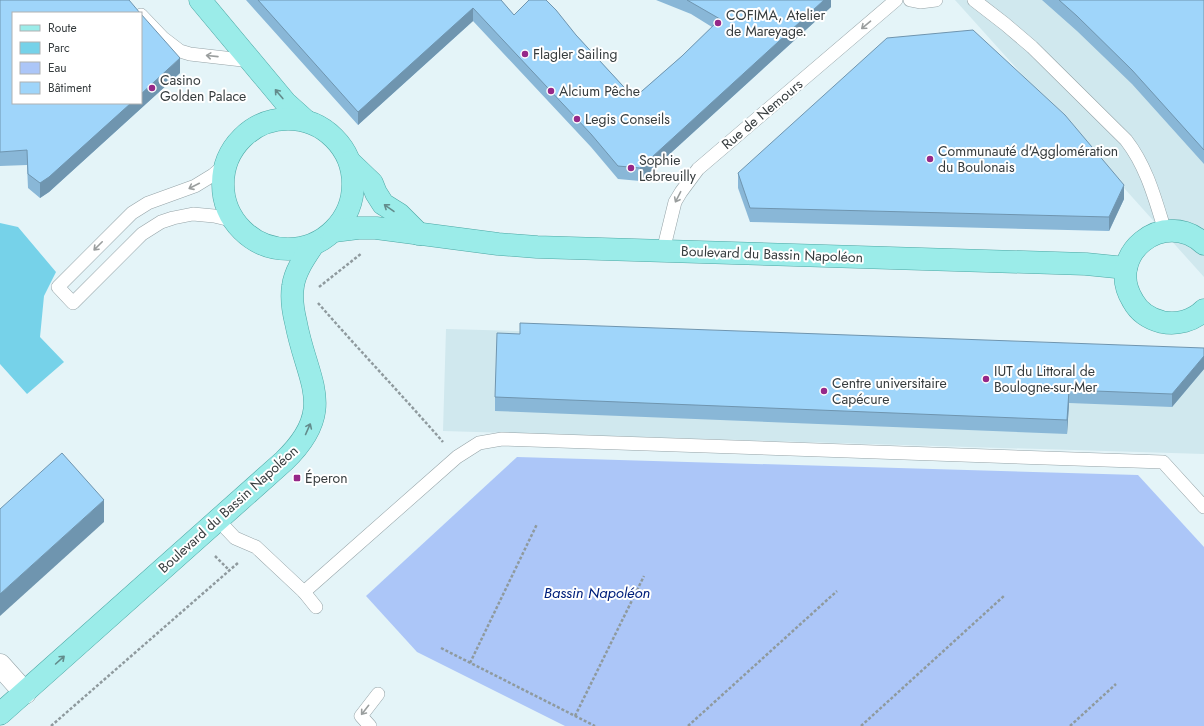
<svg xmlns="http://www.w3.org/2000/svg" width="1204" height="726" font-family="Jost,sans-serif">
  <rect width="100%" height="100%" fill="#e4f4f8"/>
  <g fill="#d0e8ee">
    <path d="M 955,0 L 1204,0 L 1204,277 Z"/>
    <path d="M 446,329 L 1204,351 L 1204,454 L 443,431 Z"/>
  </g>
  <path fill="#76d2e9" d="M 0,223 L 18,227 L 56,272 L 44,296 L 40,337 L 64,362 L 27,394 L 0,364 Z"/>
  <path fill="#acc6f8" d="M 517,457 L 1138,475 L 1204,547 L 1204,726 L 565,726 L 417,652 L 366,596 Z"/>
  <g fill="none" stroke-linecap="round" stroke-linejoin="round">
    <g stroke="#95a3a7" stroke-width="14">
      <g id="lane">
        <path d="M 910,0 L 920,2 L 936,0"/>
        <path d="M 974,0 L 1005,24 L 1032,47 L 1126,140 C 1147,167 1155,199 1165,231"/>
        <path d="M 141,15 L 163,38 L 180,51 L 190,54 L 251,61"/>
        <path d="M 226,164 L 213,175 L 195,186 L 148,203 L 132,213 L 58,287 L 73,303 L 142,234 L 161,222 L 173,218 L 193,214 L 214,216 L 235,221"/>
        <path d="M 663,251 L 675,202 L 681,192 L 698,169 L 896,0"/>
        <path d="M 218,520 L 235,538 L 256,547 L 304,592 L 316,607"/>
        <path d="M 304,592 L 457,457 L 479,443 L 502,439 L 1163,462 L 1204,507"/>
        <path d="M 370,726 L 361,716 L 378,694"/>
      </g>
    </g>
    <g stroke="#95a3a7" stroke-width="23">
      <path id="street" d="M 0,665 L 25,693"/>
    </g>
    <g stroke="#4ca7a4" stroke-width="23">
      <g id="primary">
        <path d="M 200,0 L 286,103 L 306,121"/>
        <circle cx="288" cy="184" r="65"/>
        <path d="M 350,162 L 372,183 L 376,193 L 383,204 L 399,214 L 419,234"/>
        <path d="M 334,231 L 358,228 L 376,228 L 498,244 L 537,247 L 1086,264 L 1126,268"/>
        <path d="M 1204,244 C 1164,207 1104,255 1133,301 C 1139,312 1150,319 1162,322 C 1177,325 1193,321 1204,310"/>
        <path d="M 0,714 L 284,461 C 338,409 307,382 296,323 C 293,311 291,298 293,286 C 295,271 305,257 313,245"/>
      </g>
    </g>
    <g stroke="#8f9a9e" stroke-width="2.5" stroke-dasharray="3 2" stroke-linecap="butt">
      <path d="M 319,287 L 362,253"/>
      <path d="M 318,303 C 359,350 402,395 443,442"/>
      <path d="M 215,556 L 229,570"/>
      <path d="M 441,648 L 595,726"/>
      <path d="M 470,663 L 537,524"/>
      <path d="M 575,716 L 644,576"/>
      <path d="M 51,726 L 239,562"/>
      <path d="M 688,726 L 837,591"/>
      <path d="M 861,726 L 1005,595"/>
      <path d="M 1070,726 L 1116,684"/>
    </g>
    <use href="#lane" stroke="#fff" stroke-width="13"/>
    <use href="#street" stroke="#fff" stroke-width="22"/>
    <use href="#primary" stroke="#9bece9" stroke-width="22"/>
  </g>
  <g fill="#89b7d7">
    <path d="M 0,0 L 180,73 L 49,192 L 40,198 L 28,188 L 27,165 L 0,166 Z"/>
    <path d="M 246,0 L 501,0 L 514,15 L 576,35 L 634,98 L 682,56 L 712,27 L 691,14 L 656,0 L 831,0 L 831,7 L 640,181 L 618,179 L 591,147 L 473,21 L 358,125 Z"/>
    <path d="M 1042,0 L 1204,0 L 1204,164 L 1132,84 L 1077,31 Z"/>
    <path d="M 738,173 L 1124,199 L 1109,231 L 750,222 L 738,188 Z"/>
    <path d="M 1204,356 L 1204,369 L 1172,407 L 1069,403 L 1067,434 L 495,411 L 495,397 Z"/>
  </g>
  <g fill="#6f95af">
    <path d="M 824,0 L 831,0 L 831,7 L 640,181 L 640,168 Z"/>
    <path d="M 473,8 L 473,21 L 358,125 L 358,112 Z"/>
    <path d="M 180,58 L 180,73 L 49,192 L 40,198 L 40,183 L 131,103 L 141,103 L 141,94 Z"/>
    <path d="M 1124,185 L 1124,199 L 1109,231 L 1109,217 Z"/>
    <path d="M 1204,356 L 1204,369 L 1172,407 L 1172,394 Z"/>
    <path d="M 1069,390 L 1069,403 L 1067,434 L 1067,420 Z"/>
    <path d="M 104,500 L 104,522 L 0,616 L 0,594 Z"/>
  </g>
  <g fill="#9fd5fa" stroke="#6f95af">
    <path d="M 0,0 L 129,0 L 140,13 L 13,13 L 13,103 L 131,103 L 49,177 L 40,183 L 28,174 L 27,150 L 0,152 Z"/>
    <path d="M 258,0 L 501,0 L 514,15 L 529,0 L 546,0 L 556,10 L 576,35 L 634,98 L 682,56 L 720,19 L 687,0 L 824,0 L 640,168 L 618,166 L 591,134 L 473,8 L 358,112 Z"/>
    <path d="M 1059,0 L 1204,0 L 1204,150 L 1132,70 L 1077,16 Z"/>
    <path d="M 141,14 L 180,58 L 141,94 Z"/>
    <path d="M 973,30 L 1065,115 L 1124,185 L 1109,217 L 750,208 L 738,173 L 887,38 Z"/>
    <path d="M 520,323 L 1204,348 L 1204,356 L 1172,394 L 1069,390 L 1067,420 L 495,397 L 497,333 L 520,334 Z"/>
    <path d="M 62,453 L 104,500 L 0,594 L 0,509 Z"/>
  </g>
  <defs><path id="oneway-shaft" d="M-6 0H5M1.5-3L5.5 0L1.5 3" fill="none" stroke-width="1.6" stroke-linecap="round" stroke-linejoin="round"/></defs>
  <g stroke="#9a9e9e">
    <use href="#oneway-shaft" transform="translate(866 25) rotate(140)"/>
    <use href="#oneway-shaft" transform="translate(212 56) rotate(-174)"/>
    <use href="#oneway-shaft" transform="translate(194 186) rotate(153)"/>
    <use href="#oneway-shaft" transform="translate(678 197) rotate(117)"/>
    <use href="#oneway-shaft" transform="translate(98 246) rotate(135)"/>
    <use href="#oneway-shaft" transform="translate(365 710) rotate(128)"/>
  </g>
  <g stroke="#638b8b">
    <use href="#oneway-shaft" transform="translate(279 94) rotate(-130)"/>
    <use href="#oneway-shaft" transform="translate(389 208) rotate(-145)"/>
    <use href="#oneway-shaft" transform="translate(308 429) rotate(-66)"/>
    <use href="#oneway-shaft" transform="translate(60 660) rotate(-42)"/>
  </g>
  <g fill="#962888" stroke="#fff" stroke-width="1.5">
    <circle cx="718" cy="23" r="4"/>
    <circle cx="525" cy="54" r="4"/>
    <circle cx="152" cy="88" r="4"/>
    <circle cx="551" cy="91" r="4"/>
    <circle cx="577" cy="119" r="4"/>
    <circle cx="930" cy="159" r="4"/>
    <circle cx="631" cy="168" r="4"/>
    <circle cx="986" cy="379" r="4"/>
    <circle cx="824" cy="391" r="4"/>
    <rect x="293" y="474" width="8" height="8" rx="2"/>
  </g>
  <g text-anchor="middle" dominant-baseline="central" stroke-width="4" stroke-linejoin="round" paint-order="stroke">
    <g font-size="14" fill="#363c3e" stroke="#fff" text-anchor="start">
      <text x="726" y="15">COFIMA, Atelier<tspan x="726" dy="16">de Mareyage.</tspan></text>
      <text x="533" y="54">Flagler Sailing</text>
      <text x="160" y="80">Casino<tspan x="160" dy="16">Golden Palace</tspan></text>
      <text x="559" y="91">Alcium Pêche</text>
      <text x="585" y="119">Legis Conseils</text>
      <text x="938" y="151">Communauté d'Agglomération<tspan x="938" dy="16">du Boulonais</tspan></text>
      <text x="639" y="160">Sophie<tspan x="639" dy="16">Lebreuilly</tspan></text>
      <text x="994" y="371">IUT du Littoral de<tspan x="994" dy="16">Boulogne-sur-Mer</tspan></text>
      <text x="832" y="383">Centre universitaire<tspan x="832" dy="16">Capécure</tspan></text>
      <text x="305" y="478">Éperon</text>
    </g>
    <g font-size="14" fill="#363c3e" stroke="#fff">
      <text transform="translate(762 114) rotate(-40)">Rue de Nemours</text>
      <text transform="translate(772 254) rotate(2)">Boulevard du Bassin Napoléon</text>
      <text transform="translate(228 509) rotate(-42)">Boulevard du Bassin Napoléon</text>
    </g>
    <g font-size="15" font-style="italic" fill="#00207b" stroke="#fff">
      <text x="597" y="593">Bassin Napoléon</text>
    </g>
  </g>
  <rect x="12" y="12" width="130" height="92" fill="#ffffff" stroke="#afb1b2"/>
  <rect x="20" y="25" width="20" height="6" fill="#9bece9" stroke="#afb1b2"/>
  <text x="48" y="32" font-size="12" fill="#363c3e">Route</text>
  <rect x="20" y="42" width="20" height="12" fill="#76d2e9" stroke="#afb1b2"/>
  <text x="48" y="52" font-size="12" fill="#363c3e">Parc</text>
  <rect x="20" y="62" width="20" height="12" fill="#acc6f8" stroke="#afb1b2"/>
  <text x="48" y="72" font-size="12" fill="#363c3e">Eau</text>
  <rect x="20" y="82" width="20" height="12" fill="#9fd5fa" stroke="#afb1b2"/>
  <text x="48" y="92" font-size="12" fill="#363c3e">Bâtiment</text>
</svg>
